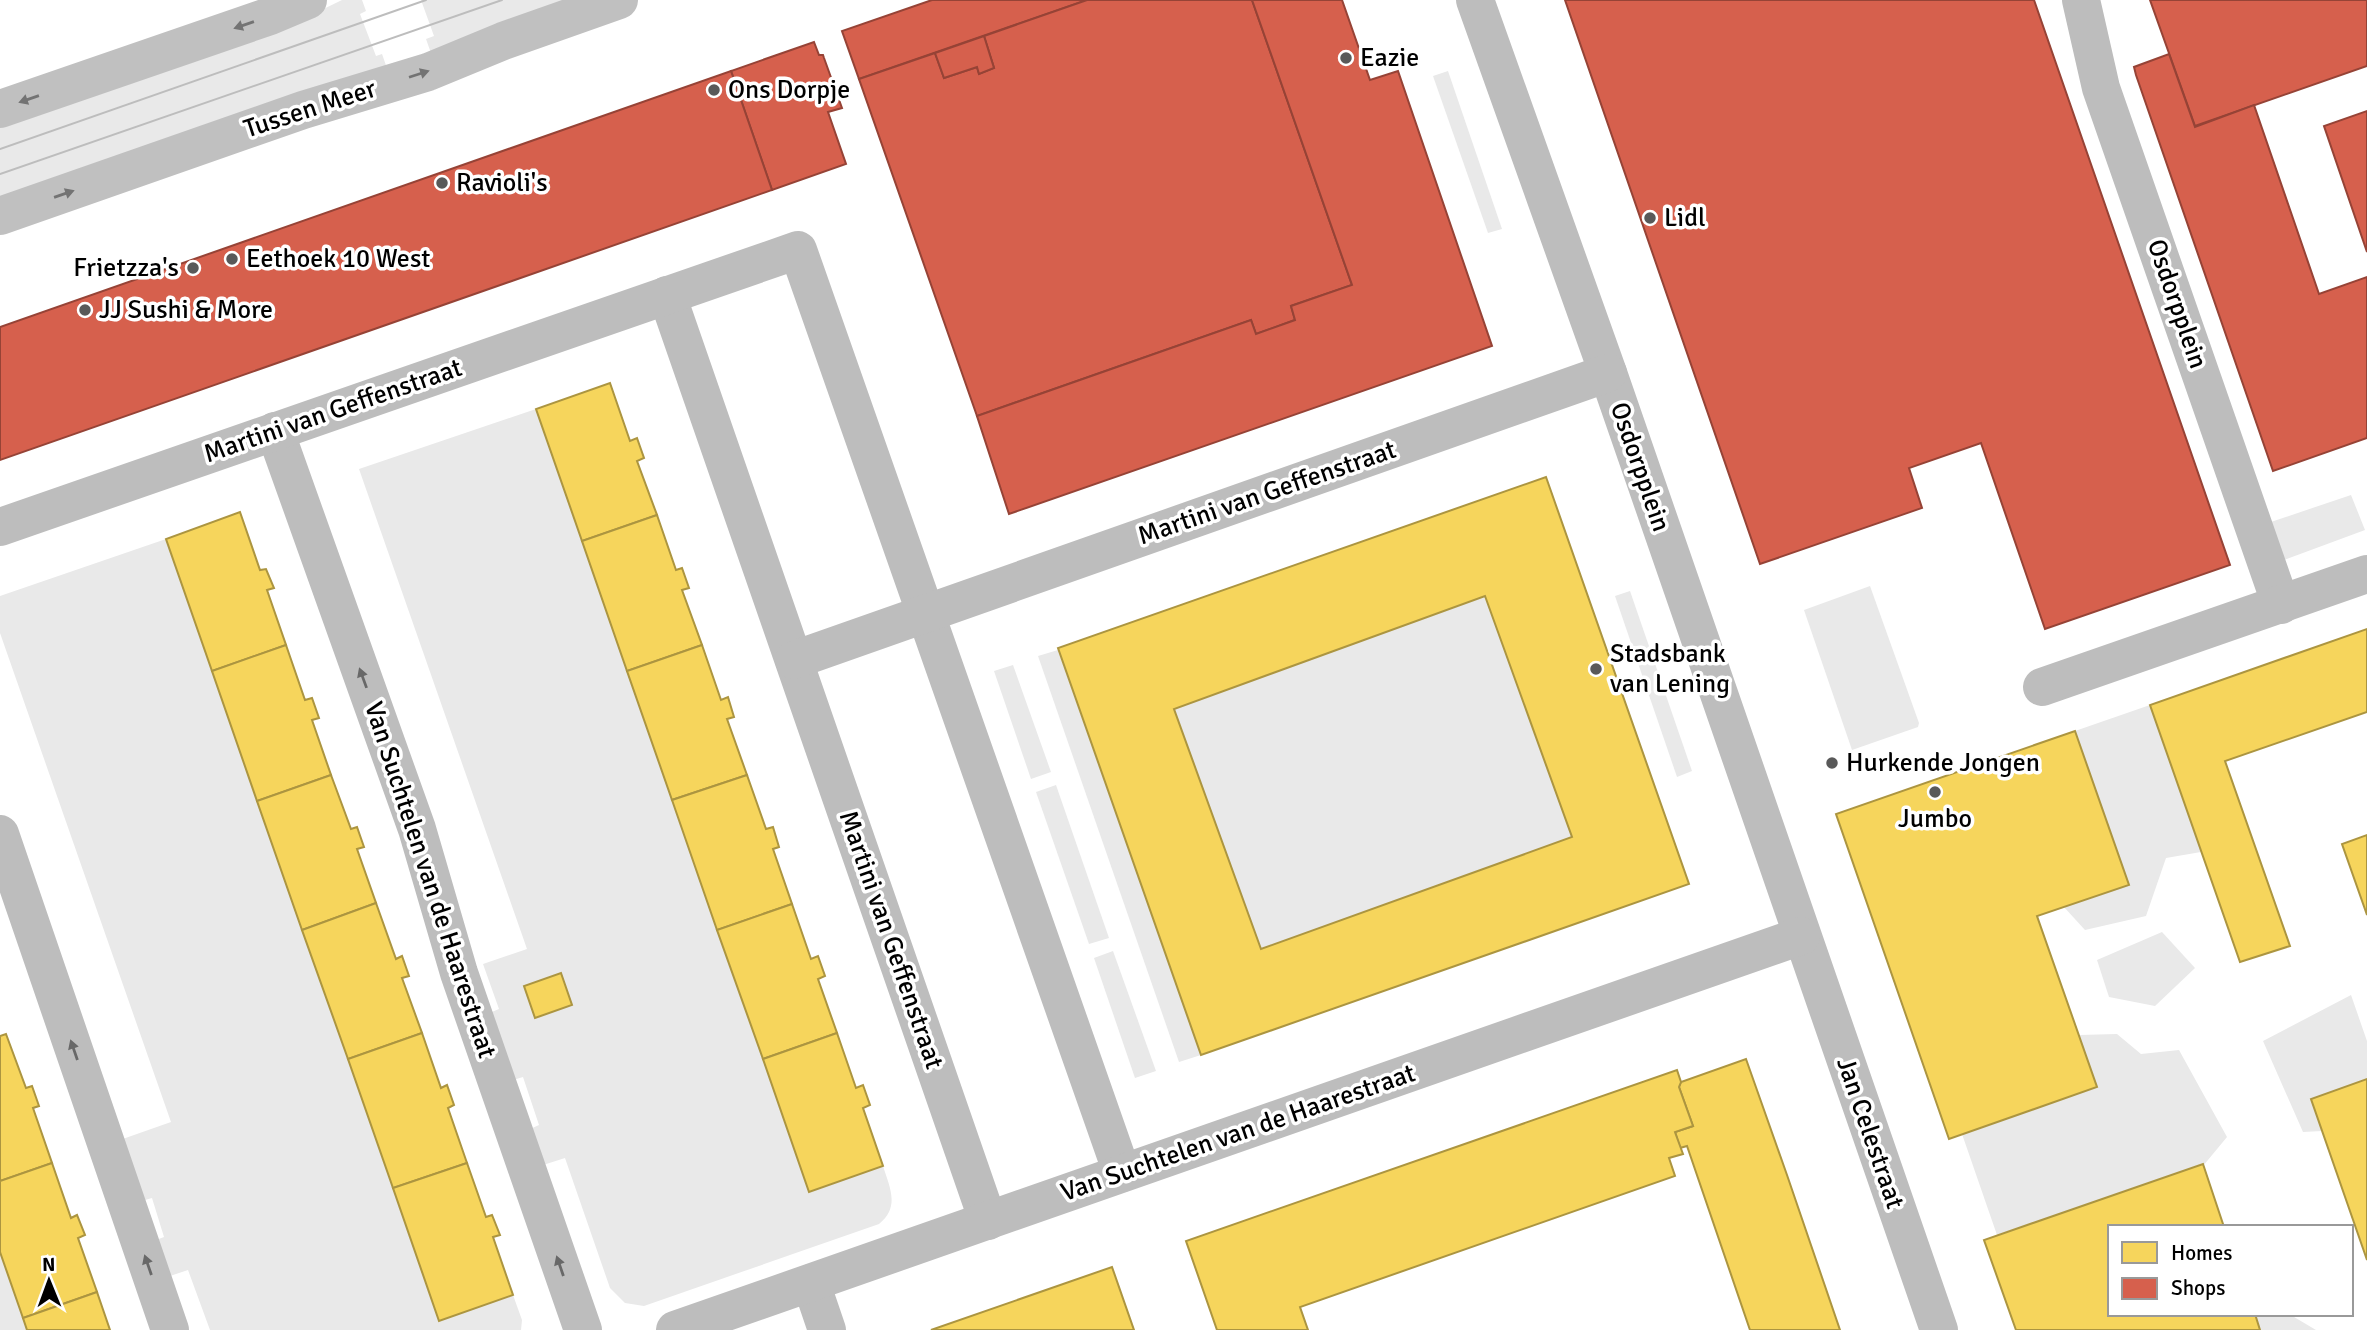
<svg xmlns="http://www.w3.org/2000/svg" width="2367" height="1330" font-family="Signika,sans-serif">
  <rect width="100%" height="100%" fill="#fff"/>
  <g fill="#e9e9e9">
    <path d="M 342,0 L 362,0 L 366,11 L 360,14 L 376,56 L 382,54 L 388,71 L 0,199 L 0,126 L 307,17 Z"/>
    <path d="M 421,0 L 571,0 L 432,56 L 426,39 L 434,36 Z"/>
    <path d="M 1448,71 L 1502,229 L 1488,233 L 1433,76 Z"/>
    <path d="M 536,409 L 809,1191 L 883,1166 C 890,1188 900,1207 879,1224 L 644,1306 L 625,1303 L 610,1288 L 565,1158 L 540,1166 L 528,1130 L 539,1125 L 523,1077 L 510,1081 L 487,1014 L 499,1009 L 483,964 L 527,949 L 359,469 Z"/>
    <path d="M 2351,495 L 2365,530 L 2276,563 L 2262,525 Z"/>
    <path d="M 166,539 L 439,1321 L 513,1295 L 522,1320 L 521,1330 L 210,1330 L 188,1270 L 164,1278 L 151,1242 L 164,1237 L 152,1198 L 138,1202 L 117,1141 L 171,1122 L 0,633 L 0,596 Z"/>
    <path d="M 1870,586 L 1919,723 L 1918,727 L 1852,750 L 1804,610 Z"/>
    <path d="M 1630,591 L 1692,771 L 1677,777 L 1615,596 Z"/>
    <path d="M 1485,596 L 1572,837 L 1261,949 L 1174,709 Z"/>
    <path d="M 1058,650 L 1201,1055 L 1179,1062 L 1038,656 Z"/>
    <path d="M 1013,665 L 1051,772 L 1031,779 L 994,671 Z"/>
    <path d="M 2150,705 L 2201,852 L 2166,858 L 2146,916 L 2085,930 L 2064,907 L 2129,885 L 2075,731 Z"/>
    <path d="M 1056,785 L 1109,938 L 1089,944 L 1036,792 Z"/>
    <path d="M 2162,932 L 2195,968 L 2155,1006 L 2109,997 L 2097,960 Z"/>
    <path d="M 1113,951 L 1156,1071 L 1135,1078 L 1094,958 Z"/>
    <path d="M 2351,995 L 2367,1041 L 2367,1079 L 2311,1099 L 2322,1131 L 2303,1132 L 2263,1041 Z"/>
    <path d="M 2117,1034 L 2141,1054 L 2179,1050 L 2227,1137 L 2203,1166 L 2202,1164 L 1997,1235 L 1962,1134 L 2097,1087 L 2079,1035 Z"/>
    <path d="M 0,1252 L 27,1330 L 0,1330 Z"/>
    <path d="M 2255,1314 L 2289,1314 L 2316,1330 L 2260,1330 Z"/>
  </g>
  <g fill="#f6d55c" stroke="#ac9540" stroke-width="2" fill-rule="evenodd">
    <path d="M 610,383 L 630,441 L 637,438 L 644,458 L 637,461 L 657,515 L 582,541 L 536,409 Z"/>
    <path d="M 1546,477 L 1689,884 L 1201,1055 L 1058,648 ZM 1485,596 L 1572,837 L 1261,949 L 1174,709 Z"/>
    <path d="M 240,512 L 260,570 L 266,569 L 274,588 L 267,590 L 286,645 L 212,671 L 166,539 Z"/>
    <path d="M 657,515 L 676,570 L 682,568 L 689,588 L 682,590 L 702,645 L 627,671 L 582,541 Z"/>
    <path d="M 2367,629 L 2367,712 L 2225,761 L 2290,946 L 2240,962 L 2150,705 Z"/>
    <path d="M 286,645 L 305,700 L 312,698 L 319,718 L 312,720 L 331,775 L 257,801 L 212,671 Z"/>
    <path d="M 702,645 L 721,700 L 728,697 L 734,717 L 727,719 L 747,775 L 672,800 L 627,671 Z"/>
    <path d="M 2075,731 L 2129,885 L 2037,916 L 2097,1087 L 1949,1139 L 1836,814 Z"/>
    <path d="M 331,775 L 351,829 L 357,827 L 364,847 L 357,849 L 376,903 L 302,930 L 257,801 Z"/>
    <path d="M 747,775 L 766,829 L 773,827 L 779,847 L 773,849 L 792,904 L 717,930 L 672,800 Z"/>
    <path d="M 2367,835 L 2367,915 L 2342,844 Z"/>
    <path d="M 376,903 L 396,959 L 402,956 L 409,976 L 402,978 L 422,1033 L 348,1059 L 302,930 Z"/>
    <path d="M 792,904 L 811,959 L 818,956 L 825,976 L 818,979 L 837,1033 L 763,1059 L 717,930 Z"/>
    <path d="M 561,973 L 572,1005 L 535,1018 L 524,986 Z"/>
    <path d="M 422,1033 L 441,1088 L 447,1085 L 454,1105 L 448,1108 L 467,1163 L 393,1188 L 348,1059 Z"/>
    <path d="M 837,1033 L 856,1088 L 863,1085 L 870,1105 L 863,1108 L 883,1166 L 809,1192 L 763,1059 Z"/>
    <path d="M 6,1034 L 26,1088 L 32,1086 L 39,1106 L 33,1108 L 52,1163 L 0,1181 L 0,1036 Z"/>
    <path d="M 1746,1059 L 1787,1175 L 1840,1330 L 1750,1330 L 1687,1146 L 1680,1148 L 1675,1132 L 1693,1126 L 1679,1087 L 1681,1082 Z"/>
    <path d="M 1677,1070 L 1681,1082 L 1679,1087 L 1693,1126 L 1675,1132 L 1683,1154 L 1669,1158 L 1675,1176 L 1300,1307 L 1308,1330 L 1217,1330 L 1186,1241 Z"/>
    <path d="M 2367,1079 L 2367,1260 L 2311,1099 Z"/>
    <path d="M 52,1163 L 71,1218 L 77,1215 L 85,1235 L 78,1238 L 97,1292 L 23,1318 L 0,1252 L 0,1181 Z"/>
    <path d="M 467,1163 L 486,1217 L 492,1215 L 500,1235 L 493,1237 L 513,1295 L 439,1321 L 393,1188 Z"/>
    <path d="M 2203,1164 L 2224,1227 L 2110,1227 L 2110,1314 L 2255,1314 L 2260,1330 L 2016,1330 L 1984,1240 Z"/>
    <path d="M 1112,1267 L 1134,1330 L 931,1330 Z"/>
    <path d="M 97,1292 L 110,1330 L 27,1330 L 23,1318 Z"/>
  </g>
  <g fill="#d6604d" stroke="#964336" stroke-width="2">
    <path d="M 932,0 L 1087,0 L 859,79 L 842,31 Z"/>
    <path d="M 1087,0 L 1252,0 L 1352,285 L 1291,306 L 1295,320 L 1256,334 L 1251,320 L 977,416 L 859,79 L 935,53 L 944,78 L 977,67 L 979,74 L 994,68 L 984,36 Z"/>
    <path d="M 1252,0 L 1342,0 L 1370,80 L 1398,71 L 1492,346 L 1009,514 L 977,416 L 1251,320 L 1256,334 L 1295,320 L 1291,306 L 1352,285 Z"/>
    <path d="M 1565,0 L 2034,0 L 2230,565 L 2045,629 L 1981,443 L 1909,468 L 1922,508 L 1760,564 Z"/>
    <path d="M 2150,0 L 2367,0 L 2367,66 L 2195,126 Z"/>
    <path d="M 984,36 L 994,68 L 979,74 L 977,67 L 944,78 L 935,53 Z"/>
    <path d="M 814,42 L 819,55 L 823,55 L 824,58 L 842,108 L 828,112 L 846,164 L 772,190 L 731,71 Z"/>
    <path d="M 2169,54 L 2195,127 L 2254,105 L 2319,294 L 2367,277 L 2367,438 L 2273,471 L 2136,75 L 2134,67 Z"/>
    <path d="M 731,71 L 772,190 L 0,460 L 0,327 Z"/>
    <path d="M 2367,111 L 2367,252 L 2324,126 Z"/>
  </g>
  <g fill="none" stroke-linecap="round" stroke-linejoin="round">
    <g stroke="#bdbdbd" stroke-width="38">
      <path d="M 1475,0 L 1608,373 L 1939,1330"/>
      <path d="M 2081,0 L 2101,88 L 2281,605"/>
      <path d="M 667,295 L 988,1221"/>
      <path d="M 275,431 L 417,829 L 459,973 L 583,1330"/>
      <path d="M 0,527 L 798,250 L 1122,1173"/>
      <path d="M 794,660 L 1608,373"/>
      <path d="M 2042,687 L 2367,574"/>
      <path d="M 0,834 L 170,1330"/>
      <path d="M 811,1283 L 827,1330"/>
      <path d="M 675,1330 L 1801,936"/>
    </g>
    <g stroke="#c0c0c0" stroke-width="38">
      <path d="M 0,109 L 270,16 L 308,0"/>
      <path d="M 0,216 L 303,110 L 428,72 L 503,41 L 619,0"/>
    </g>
    <g stroke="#bdbdbd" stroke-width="2">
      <path d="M 0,149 L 426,0"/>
      <path d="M 0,174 L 502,0"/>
    </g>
  </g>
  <defs><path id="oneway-solid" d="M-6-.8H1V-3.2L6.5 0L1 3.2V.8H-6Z" transform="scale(1.75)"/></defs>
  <g fill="#737373">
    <use href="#oneway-solid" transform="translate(244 25) rotate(161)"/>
    <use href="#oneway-solid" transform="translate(419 74) rotate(-18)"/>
    <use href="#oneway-solid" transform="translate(29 99) rotate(161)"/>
    <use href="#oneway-solid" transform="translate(64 194) rotate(-19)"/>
  </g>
  <g fill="#686868">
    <use href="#oneway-solid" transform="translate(363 678) rotate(-110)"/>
    <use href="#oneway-solid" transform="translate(74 1050) rotate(-109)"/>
    <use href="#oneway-solid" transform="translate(148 1265) rotate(-109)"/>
    <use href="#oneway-solid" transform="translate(560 1266) rotate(-109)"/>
  </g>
  <g fill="#595959" stroke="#fff" stroke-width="2.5">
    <circle cx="1346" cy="58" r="7"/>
    <circle cx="714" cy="90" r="7"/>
    <circle cx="442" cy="183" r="7"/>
    <circle cx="1650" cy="218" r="7"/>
    <circle cx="232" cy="259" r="7"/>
    <circle cx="193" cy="268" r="7"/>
    <circle cx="85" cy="310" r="7"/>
    <circle cx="1596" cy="669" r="7"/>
    <circle cx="1832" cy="763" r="7"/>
    <circle cx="1935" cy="792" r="7"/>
  </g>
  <g text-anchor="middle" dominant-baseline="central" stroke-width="7" stroke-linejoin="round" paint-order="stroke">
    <g font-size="26" fill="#000" stroke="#fff" text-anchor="start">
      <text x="1360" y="58">Eazie</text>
      <text x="728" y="90">Ons Dorpje</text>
      <text x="456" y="183">Ravioli's</text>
      <text x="1664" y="218">Lidl</text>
      <text x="246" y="259">Eethoek 10 West</text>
      <text x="179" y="268" text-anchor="end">Frietzza's</text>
      <text x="99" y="310">JJ Sushi &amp; More</text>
      <text x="1610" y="654">Stadsbank<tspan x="1610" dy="30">van Lening</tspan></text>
      <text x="1846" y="763">Hurkende Jongen</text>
      <text x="1935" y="819" text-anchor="middle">Jumbo</text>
    </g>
    <g font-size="26" fill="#000" stroke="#fff">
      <text transform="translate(310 109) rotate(-18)">Tussen Meer</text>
      <text transform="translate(2177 304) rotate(71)">Osdorpplein</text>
      <text transform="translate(333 411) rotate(-19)">Martini van Geffenstraat</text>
      <text transform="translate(1640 467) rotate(71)">Osdorpplein</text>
      <text transform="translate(1267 493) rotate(-19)">Martini van Geffenstraat</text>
      <text transform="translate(430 880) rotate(72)">Van Suchtelen van de Haarestraat</text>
      <text transform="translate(891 940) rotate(71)">Martini van Geffenstraat</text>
      <text transform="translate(1238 1133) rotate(-19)">Van Suchtelen van de Haarestraat</text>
      <text transform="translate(1870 1133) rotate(71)">Jan Celestraat</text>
    </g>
  </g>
  <rect x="2108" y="1225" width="245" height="91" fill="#ffffff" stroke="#999999" stroke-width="2"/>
  <rect x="2122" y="1242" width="35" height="21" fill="#f6d55c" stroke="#999999" stroke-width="2"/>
  <text x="2171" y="1260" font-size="21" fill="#000000">Homes</text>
  <rect x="2122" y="1278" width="35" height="21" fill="#d6604d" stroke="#999999" stroke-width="2"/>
  <text x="2171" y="1295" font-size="21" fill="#000000">Shops</text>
  <g transform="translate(49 1281) rotate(359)" stroke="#ffffff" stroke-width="5" paint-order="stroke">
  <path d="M0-5L12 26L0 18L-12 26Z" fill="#000000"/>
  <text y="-10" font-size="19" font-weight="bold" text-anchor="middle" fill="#000000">N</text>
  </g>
</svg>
